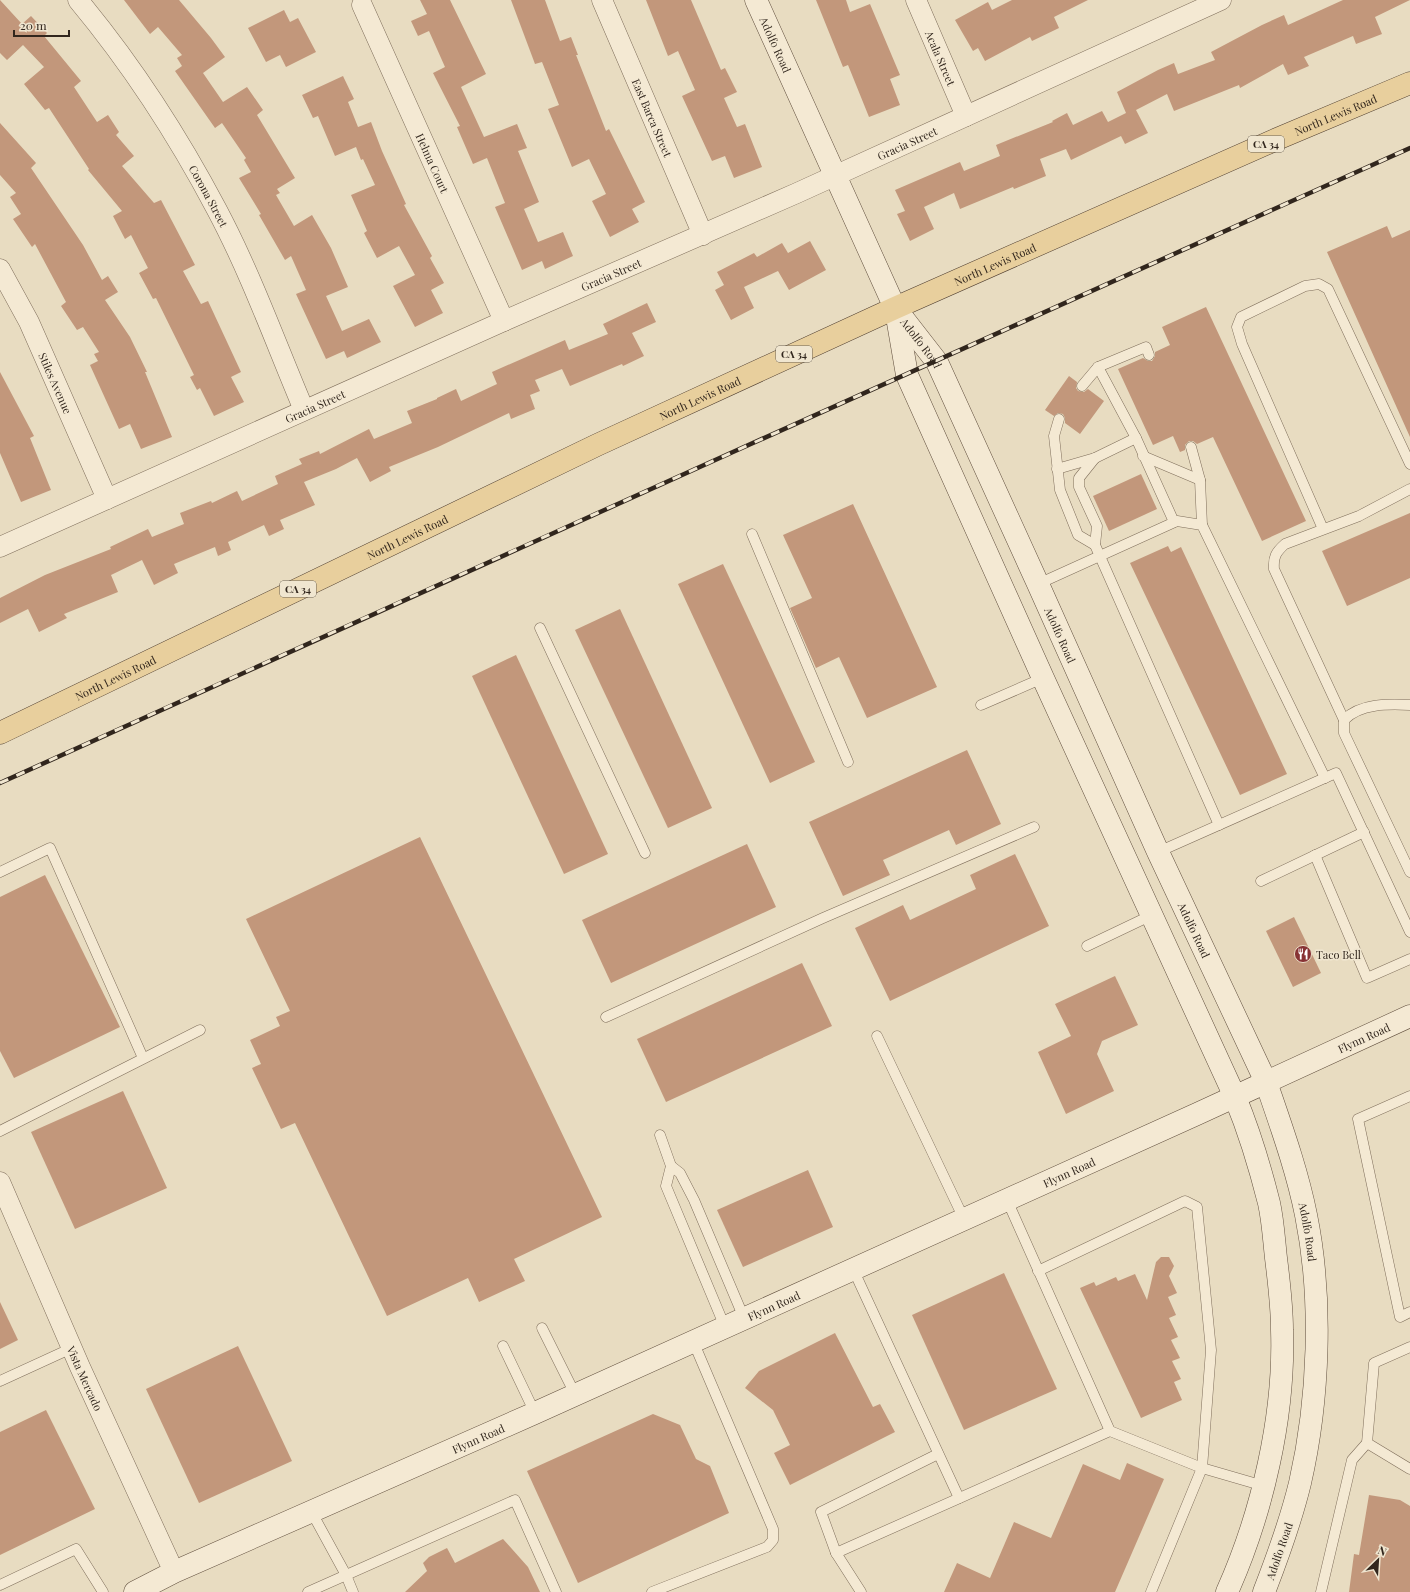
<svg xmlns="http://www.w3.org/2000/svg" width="1410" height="1592" font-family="'Playfair Display',serif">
  <rect width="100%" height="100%" fill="#e8dcc1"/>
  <g fill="#c2977b">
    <path d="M 0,0 L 22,24 L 31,16 L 47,33 L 44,36 L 81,81 L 74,87 L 97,122 L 108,115 L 119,132 L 116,135 L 134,156 L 122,166 L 154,203 L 161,200 L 195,265 L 183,271 L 201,304 L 208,301 L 241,372 L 231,377 L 244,402 L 214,416 L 200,388 L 197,390 L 190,377 L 194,375 L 156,298 L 153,299 L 139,273 L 148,268 L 131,235 L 125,239 L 113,216 L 122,211 L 88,170 L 89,169 L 49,108 L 45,110 L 24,84 L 44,67 L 23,45 L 7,60 L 0,53 Z"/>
    <path d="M 124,0 L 179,0 L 211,38 L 225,57 L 203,73 L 223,102 L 247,87 L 263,110 L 257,115 L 295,178 L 277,189 L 280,193 L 276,195 L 294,226 L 312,215 L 331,248 L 348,287 L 326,296 L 342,331 L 369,319 L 381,342 L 347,358 L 344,351 L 326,359 L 296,294 L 306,290 L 291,256 L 285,260 L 259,215 L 261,214 L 239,178 L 251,172 L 244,160 L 246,158 L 222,123 L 215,128 L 175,71 L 182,66 L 177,58 L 182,55 L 158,27 L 150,34 Z"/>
    <path d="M 420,0 L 450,0 L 486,74 L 461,87 L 484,137 L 517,124 L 527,148 L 518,151 L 539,202 L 524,209 L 538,242 L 563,232 L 573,256 L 545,269 L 542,261 L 522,270 L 495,207 L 505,203 L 487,158 L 473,164 L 457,127 L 460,126 L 433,73 L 445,67 L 429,31 L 418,36 L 411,21 L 427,14 Z"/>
    <path d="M 511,0 L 545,0 L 560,41 L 571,37 L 578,55 L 576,55 L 606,131 L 609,129 L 645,202 L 632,209 L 639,222 L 610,237 L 592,201 L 606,194 L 589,159 L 572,167 L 548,109 L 559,105 L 542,62 L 535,64 Z"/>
    <path d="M 646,0 L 691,0 L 721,70 L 725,68 L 737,92 L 724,98 L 737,127 L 745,124 L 762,167 L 734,178 L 725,156 L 712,161 L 682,96 L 695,90 L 678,51 L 668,56 Z"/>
    <path d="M 816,0 L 846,0 L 850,12 L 870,4 L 900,75 L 890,79 L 900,105 L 869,117 L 848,65 L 843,67 Z"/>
    <path d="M 1012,0 L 1088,0 L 1054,17 L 1059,28 L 1032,41 L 1030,37 L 985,61 L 978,48 L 973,51 L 955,20 L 988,2 L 992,10 Z"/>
    <path d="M 1343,0 L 1410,0 L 1375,17 L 1382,34 L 1356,44 L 1353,36 L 1304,57 L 1309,66 L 1288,75 L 1283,64 L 1240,88 L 1239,85 L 1174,111 L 1167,94 L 1136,110 L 1148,133 L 1125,144 L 1121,136 L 1071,160 L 1066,149 L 1040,159 L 1046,176 L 1014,189 L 1013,187 L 960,209 L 954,193 L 924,207 L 934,229 L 910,241 L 897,214 L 905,211 L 895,190 L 960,162 L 964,171 L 1000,156 L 996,145 L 1053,122 L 1052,121 L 1067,113 L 1073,125 L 1102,111 L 1108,122 L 1126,113 L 1117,92 L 1158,70 L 1174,63 L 1178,74 L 1215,60 L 1211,52 L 1262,25 L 1284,15 L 1288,25 Z"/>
    <path d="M 284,10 L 290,22 L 298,18 L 316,52 L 286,67 L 280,55 L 266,62 L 248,28 Z"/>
    <path d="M 343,76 L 354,99 L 348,102 L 358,127 L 371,122 L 382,151 L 406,204 L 404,205 L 432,256 L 430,258 L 444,283 L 431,290 L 443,313 L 415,327 L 393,286 L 415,275 L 399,246 L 377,258 L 364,233 L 367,231 L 351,195 L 375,185 L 363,159 L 361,160 L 356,147 L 335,156 L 318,116 L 313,118 L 302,95 Z"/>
    <path d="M 0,123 L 36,163 L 31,168 L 83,245 L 102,280 L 108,276 L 118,292 L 105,300 L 130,337 L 147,372 L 145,372 L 172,437 L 141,449 L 130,424 L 119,429 L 90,365 L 98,361 L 94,354 L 99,352 L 83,327 L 77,330 L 61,306 L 66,302 L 35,244 L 32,247 L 13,219 L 21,214 L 10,197 L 16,193 L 0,175 Z"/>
    <path d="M 1387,226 L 1392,238 L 1410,230 L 1410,437 L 1327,252 Z"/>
    <path d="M 810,241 L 826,270 L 789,290 L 778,271 L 744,287 L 754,308 L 731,320 L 715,290 L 724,285 L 717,272 L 754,253 L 757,257 L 782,243 L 788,253 Z"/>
    <path d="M 647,303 L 656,322 L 632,333 L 644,356 L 623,366 L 622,364 L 570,386 L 562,369 L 535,380 L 540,391 L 530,395 L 535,409 L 511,419 L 509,413 L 438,447 L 389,467 L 391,471 L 370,482 L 357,458 L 336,469 L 304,482 L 315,505 L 280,520 L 284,529 L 269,536 L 264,525 L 228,542 L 231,550 L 218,556 L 215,547 L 174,564 L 178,573 L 154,585 L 142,560 L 111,575 L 118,592 L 64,614 L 67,618 L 39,632 L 28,609 L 0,623 L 0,598 L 45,575 L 111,549 L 110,547 L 148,529 L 152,537 L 184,524 L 180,513 L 211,501 L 212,503 L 237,491 L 242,501 L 278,484 L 275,476 L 302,464 L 299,459 L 319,451 L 320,454 L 369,429 L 374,439 L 412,423 L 407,411 L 437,399 L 437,398 L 456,389 L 461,401 L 497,384 L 492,372 L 565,340 L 569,350 L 608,334 L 603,324 Z"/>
    <path d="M 1206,307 L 1306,521 L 1262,541 L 1213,437 L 1197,444 L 1193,441 L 1189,441 L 1185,445 L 1185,450 L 1180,452 L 1173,436 L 1153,445 L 1118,369 L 1143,358 L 1148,361 L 1152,361 L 1155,356 L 1155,352 L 1170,345 L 1162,327 Z"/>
    <path d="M 0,372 L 34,436 L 30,438 L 51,490 L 21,502 L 0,453 Z"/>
    <path d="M 1069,376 L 1077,382 L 1076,388 L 1078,391 L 1084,392 L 1088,389 L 1104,401 L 1080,434 L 1065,423 L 1065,418 L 1063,414 L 1058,413 L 1054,416 L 1045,410 Z"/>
    <path d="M 1141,474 L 1157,509 L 1109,531 L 1093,496 Z"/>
    <path d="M 853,504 L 937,687 L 867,718 L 839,657 L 816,668 L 790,608 L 812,598 L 783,535 Z"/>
    <path d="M 1410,513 L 1410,578 L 1347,606 L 1322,551 Z"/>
    <path d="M 1168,546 L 1171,552 L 1181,547 L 1287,774 L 1240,795 L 1130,563 Z"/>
    <path d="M 723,564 L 815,762 L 770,783 L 678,584 Z"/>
    <path d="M 620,609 L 712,808 L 668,828 L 575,630 Z"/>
    <path d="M 516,655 L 608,854 L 564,874 L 472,676 Z"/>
    <path d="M 967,750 L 1001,824 L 956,845 L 949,830 L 883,860 L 890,875 L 843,896 L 809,822 Z"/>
    <path d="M 420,837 L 602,1217 L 514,1259 L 525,1281 L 479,1302 L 468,1278 L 387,1316 L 295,1123 L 281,1129 L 252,1068 L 261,1064 L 250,1040 L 280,1026 L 276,1017 L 290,1011 L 246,919 Z"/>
    <path d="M 747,844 L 776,907 L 611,983 L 582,920 Z"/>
    <path d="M 1015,854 L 1049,926 L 890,1001 L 855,928 L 903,905 L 910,920 L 976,889 L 970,875 Z"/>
    <path d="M 45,875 L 120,1027 L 14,1078 L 0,1051 L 0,897 Z"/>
    <path d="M 1294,917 L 1321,973 L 1293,987 L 1266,931 Z"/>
    <path d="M 802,963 L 832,1026 L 666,1102 L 637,1039 Z"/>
    <path d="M 1115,976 L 1138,1025 L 1102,1041 L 1097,1054 L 1114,1091 L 1066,1114 L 1038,1052 L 1071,1036 L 1055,1004 Z"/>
    <path d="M 123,1091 L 167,1188 L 75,1229 L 31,1132 Z"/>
    <path d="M 808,1170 L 833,1227 L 743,1267 L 717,1210 Z"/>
    <path d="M 1161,1257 L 1169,1257 L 1174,1266 L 1169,1276 L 1177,1293 L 1168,1297 L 1176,1315 L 1169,1318 L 1178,1337 L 1171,1340 L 1180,1358 L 1172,1361 L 1181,1379 L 1174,1382 L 1182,1400 L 1141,1418 L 1080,1288 L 1094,1282 L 1096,1286 L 1116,1277 L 1118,1281 L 1135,1274 L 1147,1300 L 1156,1262 Z"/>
    <path d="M 1004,1273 L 1057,1389 L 964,1430 L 912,1315 Z"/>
    <path d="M 0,1302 L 18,1340 L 0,1349 Z"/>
    <path d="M 835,1333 L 873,1407 L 880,1404 L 895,1432 L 790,1485 L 774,1453 L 790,1445 L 773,1410 L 745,1388 L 759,1371 Z"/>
    <path d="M 238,1346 L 292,1461 L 199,1503 L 146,1389 Z"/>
    <path d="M 46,1410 L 95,1509 L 0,1555 L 0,1432 Z"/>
    <path d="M 653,1414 L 680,1425 L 696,1459 L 710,1466 L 729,1513 L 578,1583 L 527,1471 Z"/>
    <path d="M 1127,1463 L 1164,1479 L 1115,1592 L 944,1592 L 957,1563 L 990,1578 L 1014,1522 L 1051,1538 L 1083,1464 L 1120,1480 Z"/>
    <path d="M 1369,1495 L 1400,1500 L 1410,1506 L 1410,1592 L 1349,1592 L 1354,1554 L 1359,1555 Z"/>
    <path d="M 503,1539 L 528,1567 L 540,1592 L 405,1592 L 427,1571 L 423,1563 L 429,1557 L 447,1548 L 455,1563 Z"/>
  </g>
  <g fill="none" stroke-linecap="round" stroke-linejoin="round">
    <g stroke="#7f6e5b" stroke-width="11">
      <g id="lane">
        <path d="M 1098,367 L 1136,438"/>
        <path d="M 1082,386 L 1098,367 L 1146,347 L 1149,355"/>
        <path d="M 1059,419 L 1054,436 L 1060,490 L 1078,535 L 1095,545 L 1219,825"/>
        <path d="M 1191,447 L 1200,480 L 1202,525"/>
        <path d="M 1143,456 L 1200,480"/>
        <path d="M 1095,458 L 1079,478 L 1079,487 L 1097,526 L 1095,545"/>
        <path d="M 1057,469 L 1095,458 L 1136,438 L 1174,522"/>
        <path d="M 1323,529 L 1242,344 L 1237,327 L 1241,317 L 1305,286 L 1319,284 L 1328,289 L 1410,464"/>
        <path d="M 752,534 L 848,762"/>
        <path d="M 1038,584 L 1177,521 L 1202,525 L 1325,778"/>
        <path d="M 540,628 L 645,853"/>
        <path d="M 981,705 L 1043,678"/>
        <path d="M 1410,705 C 1389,704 1360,703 1344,720 L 1344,733 L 1410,872"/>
        <path d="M 1344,720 L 1274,569 C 1273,557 1276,552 1285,544 L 1359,516 L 1410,489"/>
        <path d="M 1158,852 L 1336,773 L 1410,932"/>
        <path d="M 1315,855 L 1367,978 L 1410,959"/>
        <path d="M 0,872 L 50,848 L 143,1058"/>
        <path d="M 1261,881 L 1364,832"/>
        <path d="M 1087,946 L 1152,915"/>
        <path d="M 606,1017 L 823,918 L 1034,827"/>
        <path d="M 877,1036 L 964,1219"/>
        <path d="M 1410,1096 L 1358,1119 L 1400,1317 L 1410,1312"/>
        <path d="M 0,1131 L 200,1030"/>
        <path d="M 660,1135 L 671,1166 L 666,1186 L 725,1327"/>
        <path d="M 671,1166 L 680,1173 L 694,1200 L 744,1318"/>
        <path d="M 1007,1200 L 1110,1431"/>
        <path d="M 853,1269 L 959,1498"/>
        <path d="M 1038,1271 L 1185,1201 L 1197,1207 L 1211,1350 L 1202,1468 L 1264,1486"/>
        <path d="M 542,1328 L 575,1394"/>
        <path d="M 503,1346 L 535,1413"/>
        <path d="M 1410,1347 L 1374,1363 L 1367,1443 L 1410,1469"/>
        <path d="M 0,1381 L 72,1348"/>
        <path d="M 311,1511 L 346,1575 L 353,1592"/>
        <path d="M 836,1553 L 821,1512 L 938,1454"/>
        <path d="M 0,1585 L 76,1549 L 103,1592"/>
        <path d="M 308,1592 L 515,1500 L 556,1592"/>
        <path d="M 652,1592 L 767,1547 L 773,1540 L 773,1529 L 693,1341"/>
        <path d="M 861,1592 L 836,1553 L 1110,1431 L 1202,1468 L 1151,1592"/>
        <path d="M 1321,1592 L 1352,1460 L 1367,1443"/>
      </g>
    </g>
    <g stroke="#7f6e5b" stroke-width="21">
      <g id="street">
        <path id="s1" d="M 78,0 C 132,65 178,136 217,210 C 251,274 276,344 304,410"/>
        <path id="s2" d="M 602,0 L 703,235"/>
        <path id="s3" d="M 916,0 L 966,116"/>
        <path id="s4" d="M 362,5 L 504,321"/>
        <path id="s5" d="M 0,269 L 29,322 L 107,499"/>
        <path id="s6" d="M 0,547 L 504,321 L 797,193 L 1221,0"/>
        <path id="s7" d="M 0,1182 L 80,1367 L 174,1572"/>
      </g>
    </g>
    <g stroke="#614f3e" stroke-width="23">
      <g id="secondary">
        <path id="s8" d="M 756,0 L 895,308 L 937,362 L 1038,584 L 1158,852 L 1266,1082 C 1281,1126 1297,1170 1306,1215 C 1323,1299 1319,1400 1300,1483 C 1291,1520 1278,1556 1264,1592"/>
        <path d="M 896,311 L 907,375 L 1043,678 L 1235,1097 C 1249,1131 1260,1167 1269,1203 C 1273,1221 1274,1240 1276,1258 C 1279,1282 1282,1306 1282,1330 C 1285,1416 1262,1514 1227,1592"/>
        <path id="s9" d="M 135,1592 L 174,1572 L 535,1413 L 1197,1114 L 1410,1016"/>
      </g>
    </g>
    <g stroke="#4d3c2f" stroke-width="23">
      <g id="primary">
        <path id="s10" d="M 0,733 L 597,445 L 895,308 L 1277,139 L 1410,83"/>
      </g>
    </g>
    <use href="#lane" stroke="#f4e9d3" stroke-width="10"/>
    <use href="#street" stroke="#f4e9d3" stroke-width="20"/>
    <use href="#secondary" stroke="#f4e9d3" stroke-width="22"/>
    <use href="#primary" stroke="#e8cf9d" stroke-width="22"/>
    <g stroke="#31261d" stroke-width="4.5">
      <path id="rail" d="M 0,783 C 469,570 940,359 1410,148"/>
    </g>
    <use href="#rail" stroke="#f0e6d0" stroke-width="3" stroke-dasharray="9" stroke-linecap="butt"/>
  </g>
  <defs>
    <g id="restaurant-disc" transform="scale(0.9)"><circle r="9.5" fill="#873234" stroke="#f0e6d0"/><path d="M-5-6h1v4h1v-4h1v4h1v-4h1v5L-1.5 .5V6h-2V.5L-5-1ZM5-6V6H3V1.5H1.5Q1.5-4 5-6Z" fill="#fff"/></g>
  </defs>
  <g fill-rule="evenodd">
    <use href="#restaurant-disc" x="1303" y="954"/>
  </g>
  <g text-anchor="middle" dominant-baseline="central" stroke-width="3" stroke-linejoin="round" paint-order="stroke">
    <g fill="#f0e6d0" stroke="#6a6053" stroke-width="1">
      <rect x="1248" y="136" width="36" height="16" rx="3"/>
      <rect x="776" y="346" width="36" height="16" rx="3"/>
      <rect x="280" y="581" width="36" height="16" rx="3"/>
    </g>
    <g font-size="10" font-weight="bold" fill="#31261d">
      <text x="1266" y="144">CA 34</text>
      <text x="794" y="354">CA 34</text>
      <text x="298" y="589">CA 34</text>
    </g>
    <g font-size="11" fill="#31261d" stroke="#f0e6d0">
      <text stroke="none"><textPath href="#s8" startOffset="49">Adolfo Road</textPath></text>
      <text stroke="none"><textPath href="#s3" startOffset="63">Acala Street</textPath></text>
      <text stroke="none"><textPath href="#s10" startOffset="1472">North Lewis Road</textPath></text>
      <text stroke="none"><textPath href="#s2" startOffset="128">East Barca Street</textPath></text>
      <text stroke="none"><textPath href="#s6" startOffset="993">Gracia Street</textPath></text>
      <text stroke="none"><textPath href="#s4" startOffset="173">Helma Court</textPath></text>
      <text stroke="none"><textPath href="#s1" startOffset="236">Corona Street</textPath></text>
      <text stroke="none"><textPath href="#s10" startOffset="1100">North Lewis Road</textPath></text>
      <text stroke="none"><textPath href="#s6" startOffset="669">Gracia Street</textPath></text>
      <text stroke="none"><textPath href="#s8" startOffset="382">Adolfo Road</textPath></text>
      <text stroke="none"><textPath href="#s5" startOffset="127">Stiles Avenue</textPath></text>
      <text stroke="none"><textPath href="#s10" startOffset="776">North Lewis Road</textPath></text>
      <text stroke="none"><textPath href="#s6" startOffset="345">Gracia Street</textPath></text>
      <text stroke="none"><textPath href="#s10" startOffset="452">North Lewis Road</textPath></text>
      <text stroke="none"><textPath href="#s8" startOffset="706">Adolfo Road</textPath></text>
      <text stroke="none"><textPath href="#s10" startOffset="128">North Lewis Road</textPath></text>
      <text stroke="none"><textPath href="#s8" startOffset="1030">Adolfo Road</textPath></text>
      <text stroke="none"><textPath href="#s9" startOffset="1348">Flynn Road</textPath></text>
      <text stroke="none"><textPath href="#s9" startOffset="1024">Flynn Road</textPath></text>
      <text stroke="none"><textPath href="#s8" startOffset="1354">Adolfo Road</textPath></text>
      <text stroke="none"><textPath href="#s9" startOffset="700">Flynn Road</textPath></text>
      <text stroke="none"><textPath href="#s7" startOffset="214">Vista Mercado</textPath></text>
      <text stroke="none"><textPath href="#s9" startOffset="376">Flynn Road</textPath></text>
      <text transform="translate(1279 1551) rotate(-71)">Adolfo Road</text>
    </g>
    <g font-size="11" fill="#31261d" stroke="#f0e6d0" text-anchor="start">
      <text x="1316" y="954">Taco Bell</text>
    </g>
  </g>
  <g transform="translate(1378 1560) rotate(25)" stroke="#f0e6d0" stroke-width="3" paint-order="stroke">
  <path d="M0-3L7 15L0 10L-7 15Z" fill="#31261d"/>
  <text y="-6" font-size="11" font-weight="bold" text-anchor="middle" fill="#31261d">N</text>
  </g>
  <path d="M14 30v6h55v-6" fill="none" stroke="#31261d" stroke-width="2"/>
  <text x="20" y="30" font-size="12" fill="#31261d" stroke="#f0e6d0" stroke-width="3" paint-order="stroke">20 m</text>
</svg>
